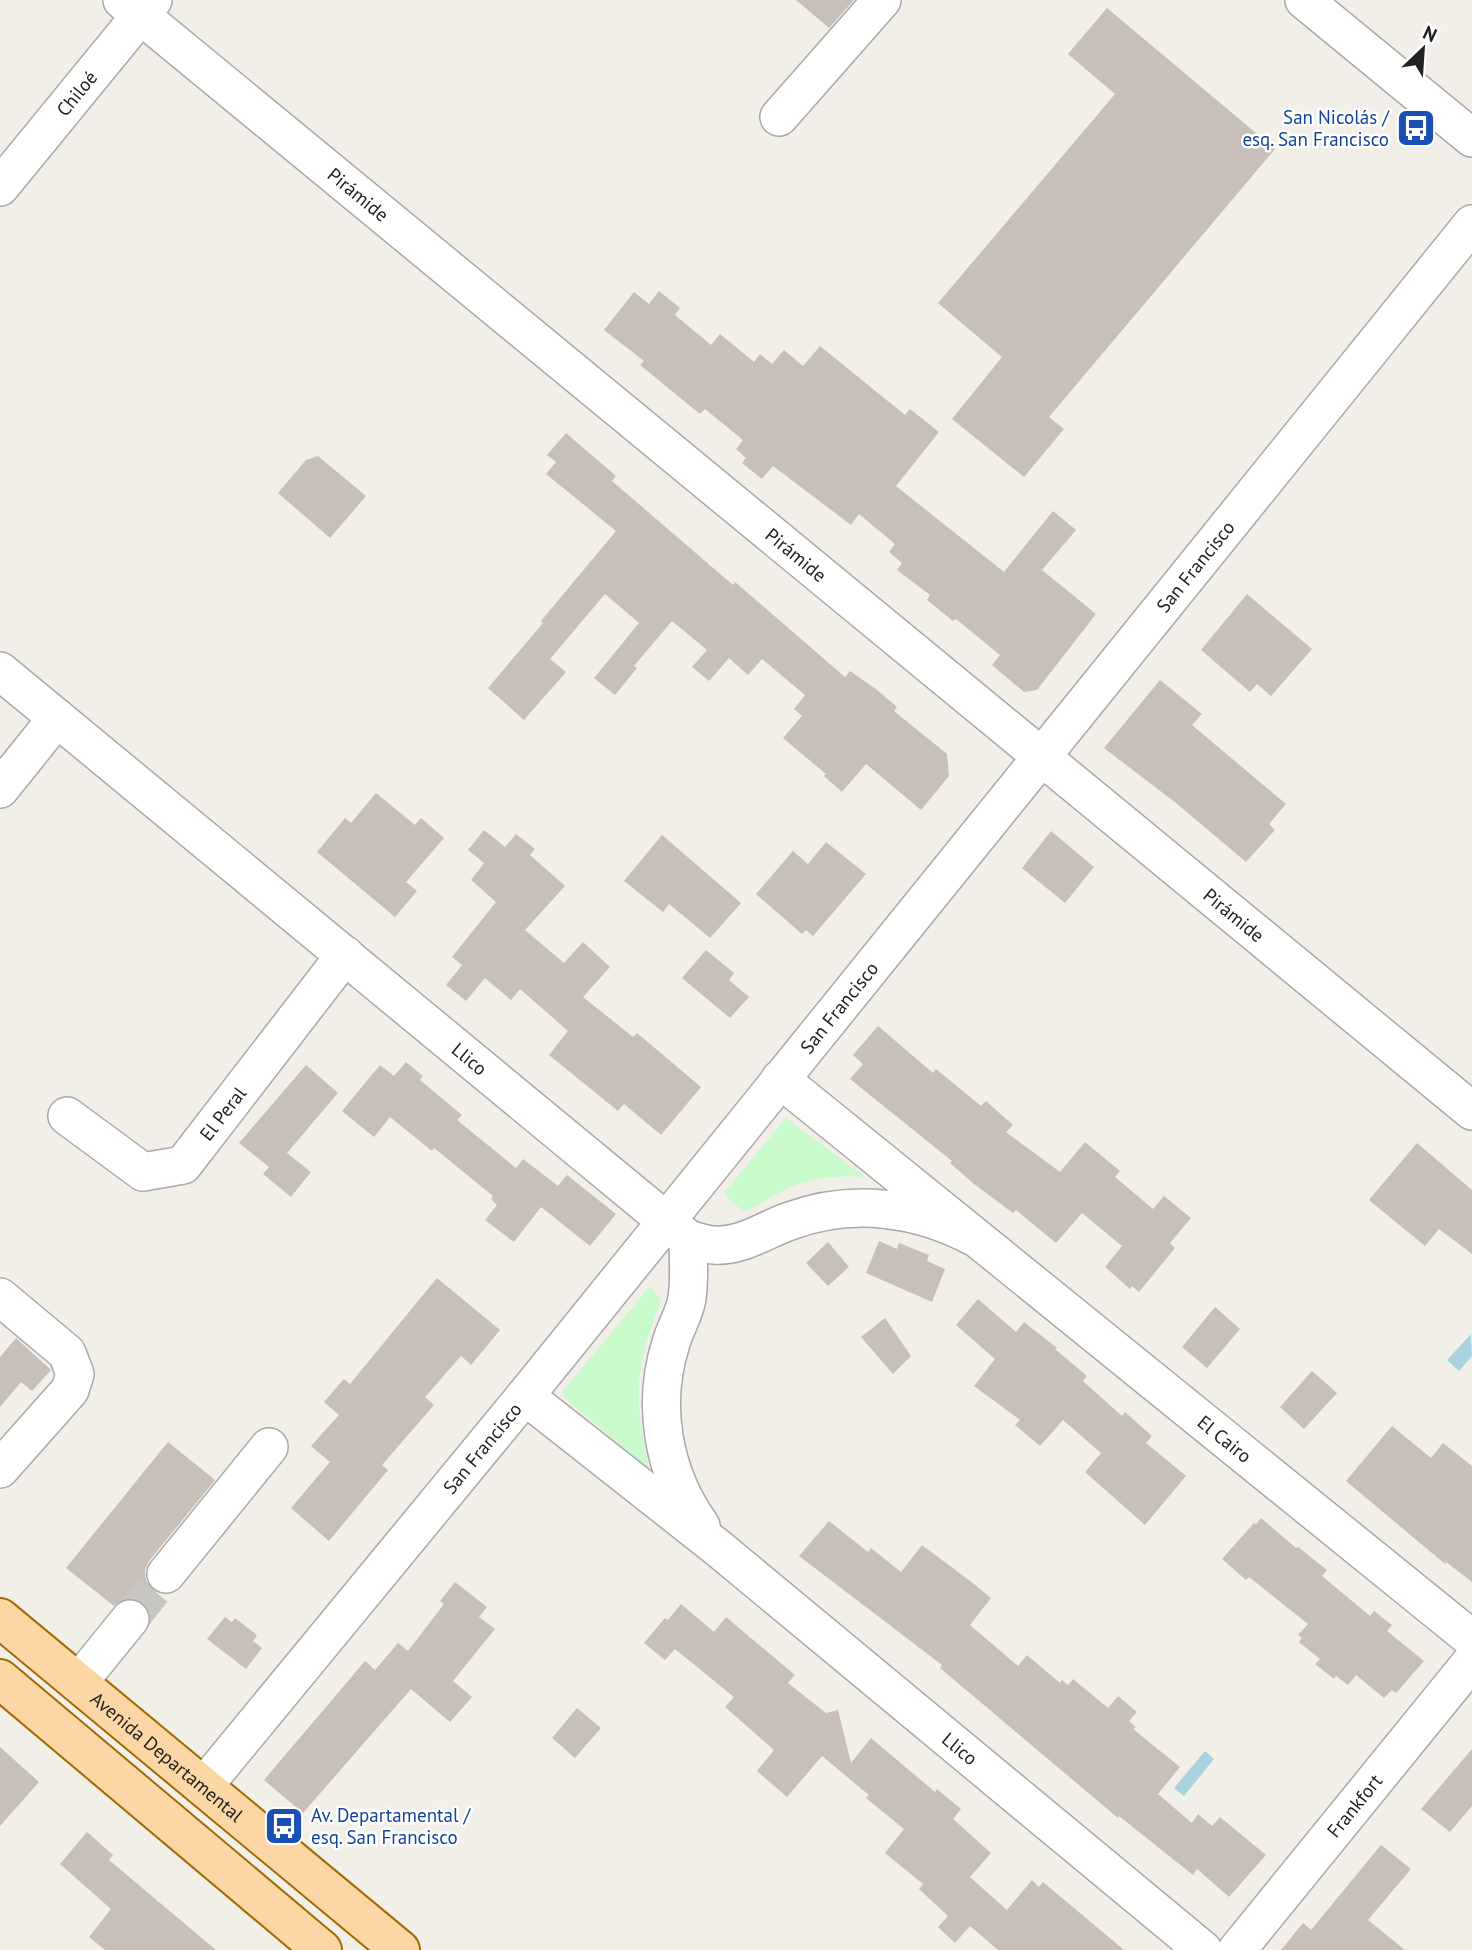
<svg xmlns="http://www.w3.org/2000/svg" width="1472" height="1950" font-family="'PT Sans',sans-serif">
  <rect width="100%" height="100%" fill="#f2efe9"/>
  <g fill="#c8facc">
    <path d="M 786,1118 L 866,1177 C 834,1174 803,1179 775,1195 C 766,1200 757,1207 747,1211 C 738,1209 729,1201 725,1194 L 726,1190 Z"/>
    <path d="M 650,1286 L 661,1300 C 655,1319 647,1337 643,1357 C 634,1394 641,1433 650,1470 L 567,1400 L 562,1392 Z"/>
  </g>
  <g fill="#aad3df">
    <path d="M 1471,1334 L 1472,1356 L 1459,1371 L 1447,1360 Z"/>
    <path d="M 1205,1751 L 1214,1759 L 1184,1796 L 1174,1788 Z"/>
  </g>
  <g fill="#c7bfb8">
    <path d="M 796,0 L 854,0 L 829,28 Z"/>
    <path d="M 1107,8 L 1275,149 L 1049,417 L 1064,429 L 1024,477 L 952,419 L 1002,357 L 938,303 L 1115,94 L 1068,54 Z"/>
    <path d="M 659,291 L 680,308 L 675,315 L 711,345 L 720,334 L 754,362 L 760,354 L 772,364 L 784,350 L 803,366 L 820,346 L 905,415 L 910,409 L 939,432 L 896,486 L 1004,572 L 1053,511 L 1076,530 L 1042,570 L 1096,614 L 1037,690 L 1024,692 L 992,665 L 1000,655 L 956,619 L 953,621 L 927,600 L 930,595 L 897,570 L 902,563 L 889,552 L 895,544 L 859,514 L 851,525 L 773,466 L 762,479 L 742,463 L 746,458 L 736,449 L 743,440 L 705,409 L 700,414 L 640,365 L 644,361 L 604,330 L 634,292 L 649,304 Z"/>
    <path d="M 566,433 L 616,476 L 612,481 L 733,585 L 735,582 L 845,677 L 850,671 L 876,689 L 897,707 L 894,711 L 947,754 L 949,776 L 921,810 L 866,764 L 842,792 L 824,776 L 826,774 L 783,738 L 802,716 L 794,709 L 805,695 L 762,659 L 748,675 L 729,658 L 709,681 L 692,667 L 707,650 L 672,621 L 634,666 L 637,668 L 615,695 L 594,678 L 639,623 L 605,594 L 550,659 L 566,672 L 524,720 L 488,688 L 543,623 L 541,621 L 616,531 L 546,474 L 556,462 L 547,455 Z"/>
    <path d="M 318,456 L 366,496 L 330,538 L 278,493 L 306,460 Z"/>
    <path d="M 1247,594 L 1312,649 L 1271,696 L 1257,684 L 1250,692 L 1201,650 Z"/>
    <path d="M 1160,680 L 1202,714 L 1192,725 L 1286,804 L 1269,824 L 1275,830 L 1246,862 L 1176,803 L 1104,748 Z"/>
    <path d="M 376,793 L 415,825 L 421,818 L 444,838 L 406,882 L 417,891 L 395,917 L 317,852 L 345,818 L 351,823 Z"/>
    <path d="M 484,830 L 505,847 L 516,834 L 535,849 L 530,855 L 565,886 L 525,930 L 564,963 L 583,942 L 610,967 L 583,997 L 633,1037 L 637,1033 L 701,1087 L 661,1135 L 624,1104 L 618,1111 L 549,1055 L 568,1031 L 520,989 L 511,1000 L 485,978 L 466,1001 L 446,985 L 462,965 L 452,957 L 496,902 L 471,880 L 484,863 L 468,850 Z"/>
    <path d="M 1051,831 L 1094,867 L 1065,903 L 1022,868 Z"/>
    <path d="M 662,835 L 741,903 L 710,938 L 669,904 L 663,912 L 624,881 Z"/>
    <path d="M 826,842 L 866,874 L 813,936 L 806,930 L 802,934 L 756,894 L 793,851 L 808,864 Z"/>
    <path d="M 706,950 L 734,973 L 729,980 L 749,997 L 730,1018 L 682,978 Z"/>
    <path d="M 878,1026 L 933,1073 L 936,1069 L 981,1106 L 986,1101 L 1013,1125 L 1006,1132 L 1060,1172 L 1085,1142 L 1120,1171 L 1115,1177 L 1153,1209 L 1164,1196 L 1191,1218 L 1170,1243 L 1175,1248 L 1139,1292 L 1132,1286 L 1130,1289 L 1105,1267 L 1122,1246 L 1082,1213 L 1056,1243 L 1016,1210 L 1013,1213 L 974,1184 L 950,1163 L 952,1161 L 850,1079 L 863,1064 L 853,1055 Z"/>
    <path d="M 406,1062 L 423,1076 L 420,1080 L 462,1115 L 457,1120 L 516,1168 L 523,1159 L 558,1186 L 567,1175 L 616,1214 L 590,1246 L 541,1207 L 514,1242 L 485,1220 L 497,1205 L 491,1199 L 493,1196 L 434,1148 L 432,1151 L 390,1117 L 374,1137 L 342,1111 L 380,1065 L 394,1076 Z"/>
    <path d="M 306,1065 L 338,1093 L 287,1153 L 311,1172 L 291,1197 L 263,1174 L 269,1167 L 239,1143 Z"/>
    <path d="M 1417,1143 L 1472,1190 L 1472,1254 L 1439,1229 L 1425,1246 L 1369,1200 Z"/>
    <path d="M 879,1241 L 897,1249 L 899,1243 L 929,1255 L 927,1261 L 945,1269 L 932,1302 L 866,1273 Z"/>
    <path d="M 828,1242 L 849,1267 L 828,1286 L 806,1263 Z"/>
    <path d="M 437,1278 L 500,1330 L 471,1365 L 461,1356 L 425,1397 L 434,1405 L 382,1465 L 388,1470 L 329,1541 L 291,1508 L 330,1462 L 311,1446 L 339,1415 L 324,1402 L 344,1379 L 350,1384 Z"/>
    <path d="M 978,1299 L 1016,1332 L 1024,1322 L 1057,1348 L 1055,1349 L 1087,1376 L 1083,1381 L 1122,1416 L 1125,1412 L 1152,1436 L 1146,1443 L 1186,1476 L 1145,1525 L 1085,1472 L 1101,1453 L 1063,1420 L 1040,1446 L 1015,1425 L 1020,1420 L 974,1386 L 995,1359 L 956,1325 Z"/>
    <path d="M 1215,1307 L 1240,1329 L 1207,1368 L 1182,1347 Z"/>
    <path d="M 885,1318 L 911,1356 L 893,1374 L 861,1337 Z"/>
    <path d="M 16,1338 L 51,1370 L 32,1391 L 21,1382 L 0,1407 L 0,1357 Z"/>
    <path d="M 1312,1371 L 1337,1393 L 1304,1429 L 1280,1407 Z"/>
    <path d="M 1392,1426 L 1431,1458 L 1443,1443 L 1472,1466 L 1472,1582 L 1446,1562 L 1445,1564 L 1346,1481 Z"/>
    <path d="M 168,1442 L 215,1480 L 149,1561 L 145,1570 L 146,1581 L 156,1592 L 145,1606 L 133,1598 L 122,1600 L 114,1606 L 66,1568 Z"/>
    <path d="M 1261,1518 L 1296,1548 L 1298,1547 L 1327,1570 L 1322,1576 L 1370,1616 L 1374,1611 L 1392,1625 L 1387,1631 L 1424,1661 L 1396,1693 L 1392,1690 L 1384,1698 L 1356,1675 L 1348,1685 L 1336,1676 L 1334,1679 L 1315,1664 L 1320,1659 L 1299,1642 L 1302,1638 L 1298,1635 L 1308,1624 L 1249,1577 L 1246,1580 L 1222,1559 L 1254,1523 L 1256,1524 Z"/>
    <path d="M 829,1521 L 868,1552 L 871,1548 L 901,1572 L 922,1545 L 974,1584 L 991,1598 L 970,1625 L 1018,1666 L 1027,1655 L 1060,1683 L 1062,1680 L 1068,1685 L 1073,1679 L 1108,1708 L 1118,1696 L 1137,1712 L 1129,1721 L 1136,1727 L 1133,1729 L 1180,1767 L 1158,1794 L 1192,1823 L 1198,1814 L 1212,1826 L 1220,1817 L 1266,1855 L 1229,1897 L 1197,1869 L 1193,1875 L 1119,1816 L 1118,1818 L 940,1668 L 942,1665 L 799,1556 Z"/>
    <path d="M 455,1582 L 487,1607 L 479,1617 L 495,1629 L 453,1681 L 472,1697 L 450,1722 L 411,1689 L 303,1813 L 264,1780 L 365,1661 L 375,1670 L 398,1643 L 408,1651 L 444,1604 L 440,1601 Z"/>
    <path d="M 681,1604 L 714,1632 L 726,1617 L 795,1675 L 788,1683 L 826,1713 L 838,1710 L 851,1763 L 871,1738 L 935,1792 L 937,1789 L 961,1809 L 953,1819 L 991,1853 L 970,1877 L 1007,1910 L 1032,1880 L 1039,1887 L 1043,1882 L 1124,1950 L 998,1950 L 970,1926 L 955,1943 L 938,1927 L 948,1916 L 919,1889 L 923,1884 L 885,1853 L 904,1829 L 866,1798 L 869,1795 L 822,1756 L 787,1797 L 757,1771 L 774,1750 L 725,1707 L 734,1697 L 675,1649 L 665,1660 L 644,1643 L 665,1618 L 668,1620 Z"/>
    <path d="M 225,1617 L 232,1622 L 235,1618 L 257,1635 L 253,1641 L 262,1648 L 246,1669 L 207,1639 Z"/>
    <path d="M 577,1708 L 601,1728 L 575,1758 L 552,1738 Z"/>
    <path d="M 0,1747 L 39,1782 L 0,1826 Z"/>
    <path d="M 1472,1749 L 1472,1806 L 1450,1832 L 1421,1809 Z"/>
    <path d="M 87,1832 L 113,1855 L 109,1860 L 216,1950 L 105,1950 L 89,1937 L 111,1909 L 60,1864 Z"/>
    <path d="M 1381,1845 L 1411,1869 L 1368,1920 L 1405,1950 L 1281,1950 L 1303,1923 L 1311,1930 Z"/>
  </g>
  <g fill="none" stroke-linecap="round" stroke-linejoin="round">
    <path stroke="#c8c6c1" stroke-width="37" stroke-dasharray="37 18" stroke-linecap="butt" d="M 130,1619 L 166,1574"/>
    <g stroke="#a9a9a9" stroke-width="40">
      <g id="minor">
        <path id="s1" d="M 122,0 L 1472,1111"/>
        <path d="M 1304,0 L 1472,138"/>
        <path d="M 779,117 L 882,0"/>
        <path id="s2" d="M 0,187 L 153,0"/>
        <path id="s3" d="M 0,671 L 688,1239 C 696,1241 706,1245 714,1245 C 742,1247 764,1230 790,1221 C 853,1198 918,1207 976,1238"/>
        <path d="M 0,789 L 57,718"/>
        <path id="s4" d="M 780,1079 L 1472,1639"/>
        <path id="s5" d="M 67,1116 L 143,1172 L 183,1165 L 345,955"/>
        <path d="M 688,1239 C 688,1258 690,1278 687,1298 C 685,1313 675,1328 671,1343 C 651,1405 663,1473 701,1526"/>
        <path d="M 0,1297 L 67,1353 L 75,1374 L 70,1390 L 0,1469"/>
        <path id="s6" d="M 525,1396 L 718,1548 L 1203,1950"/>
        <path d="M 166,1574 L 269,1447"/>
        <path d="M 78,1683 L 130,1619"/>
        <path id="s7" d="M 203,1787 L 525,1396 L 1472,224"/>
        <path id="s8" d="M 1237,1950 L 1472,1661"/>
      </g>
    </g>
    <g stroke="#a06b00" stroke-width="42">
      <g id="major">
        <path id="s9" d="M 0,1618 L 400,1950"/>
        <path d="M 0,1679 L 322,1950"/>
      </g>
    </g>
    <use href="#minor" stroke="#fff" stroke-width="37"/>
    <use href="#major" stroke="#fcd6a4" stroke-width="38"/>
  </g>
  <defs>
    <g id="bus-square" transform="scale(2.0125)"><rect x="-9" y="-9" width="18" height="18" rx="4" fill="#1a4fb4" stroke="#fff"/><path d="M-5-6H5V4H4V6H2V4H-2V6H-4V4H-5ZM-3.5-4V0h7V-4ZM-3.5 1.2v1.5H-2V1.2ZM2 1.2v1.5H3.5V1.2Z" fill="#fff"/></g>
  </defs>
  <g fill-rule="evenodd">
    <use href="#bus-square" x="1416" y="128"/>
    <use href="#bus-square" x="284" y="1826"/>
  </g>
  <g text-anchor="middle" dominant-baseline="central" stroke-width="5" stroke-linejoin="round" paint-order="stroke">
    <g font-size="19" fill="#222" stroke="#fff">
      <text stroke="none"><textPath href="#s2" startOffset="121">Chiloé</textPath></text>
      <text stroke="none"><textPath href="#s1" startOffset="306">Pirámide</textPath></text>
      <text stroke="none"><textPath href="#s1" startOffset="873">Pirámide</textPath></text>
      <text stroke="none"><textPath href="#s7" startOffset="1573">San Francisco</textPath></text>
      <text stroke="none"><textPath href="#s1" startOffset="1440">Pirámide</textPath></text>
      <text stroke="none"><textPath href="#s7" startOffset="1006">San Francisco</textPath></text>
      <text stroke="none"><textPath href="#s3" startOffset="609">Llico</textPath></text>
      <text stroke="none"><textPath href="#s5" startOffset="200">El Peral</textPath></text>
      <text stroke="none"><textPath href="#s4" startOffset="572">El Cairo</textPath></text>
      <text stroke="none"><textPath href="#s7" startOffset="439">San Francisco</textPath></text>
      <text stroke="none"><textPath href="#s6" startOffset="560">Llico</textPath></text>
      <text stroke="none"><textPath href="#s9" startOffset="217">Avenida Departamental</textPath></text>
      <text stroke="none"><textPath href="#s8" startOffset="186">Frankfort</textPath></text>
    </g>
    <g font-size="19" fill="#164399" stroke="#fff" text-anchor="end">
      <text x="1389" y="117">San Nicolás /<tspan x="1389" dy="22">esq. San Francisco</tspan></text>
      <text x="311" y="1815" text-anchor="start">Av. Departamental /<tspan x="311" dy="22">esq. San Francisco</tspan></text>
    </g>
  </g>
  <g transform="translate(1423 49) rotate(25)" stroke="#ffffff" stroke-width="5" paint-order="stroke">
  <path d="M0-5L12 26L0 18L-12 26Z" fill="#222222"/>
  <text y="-10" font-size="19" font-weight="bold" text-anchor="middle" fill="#222222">N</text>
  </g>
</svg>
